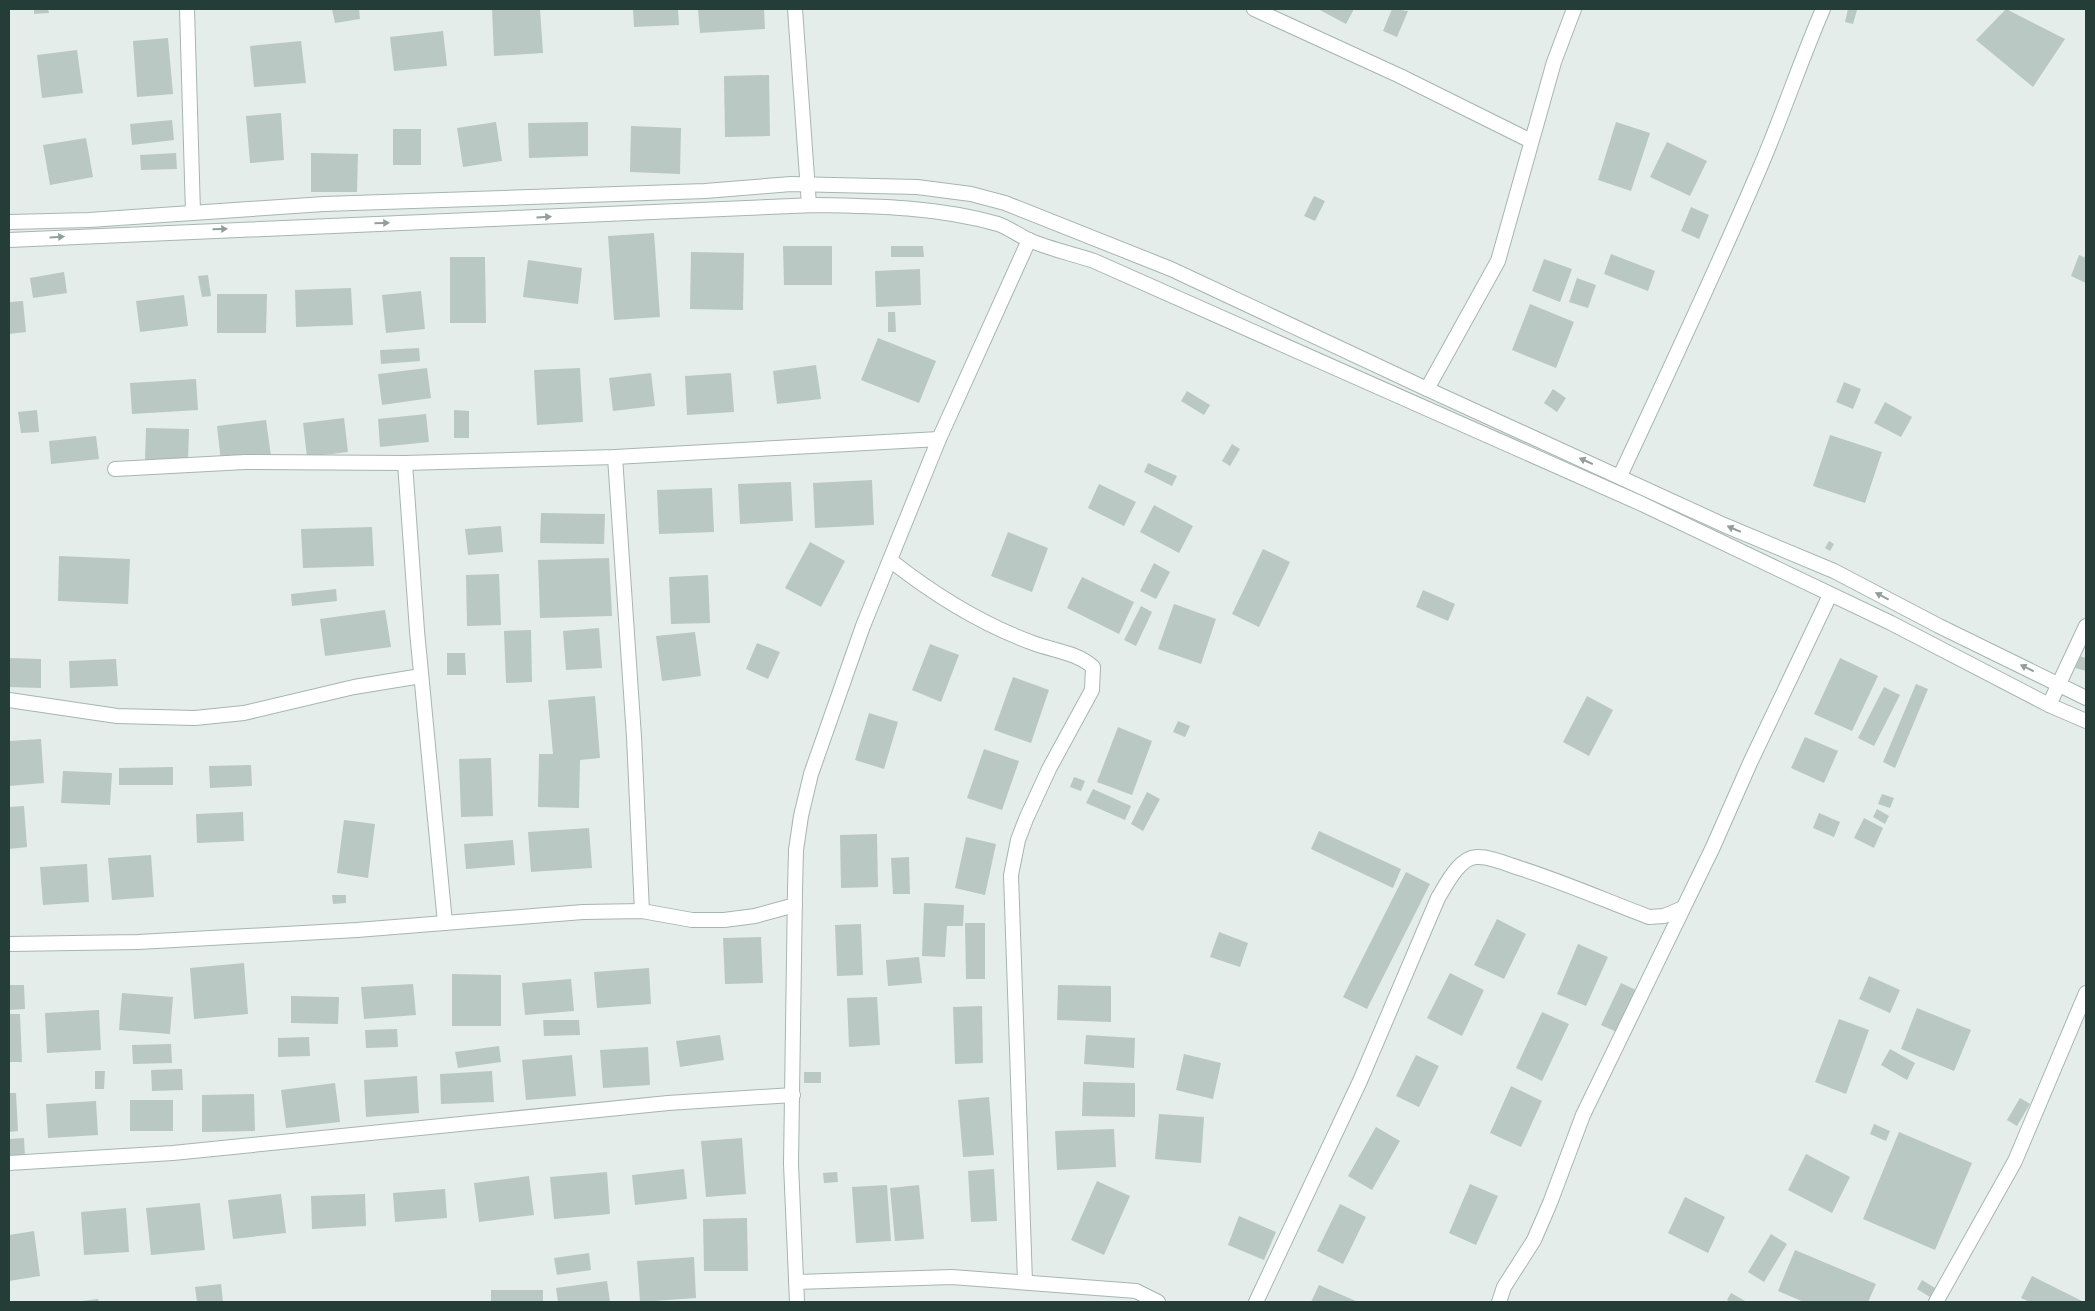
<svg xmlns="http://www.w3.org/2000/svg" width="2095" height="1311" font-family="Cabin,sans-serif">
  <rect width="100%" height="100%" fill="#e4ede9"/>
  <g fill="#b9c8c2">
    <path d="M 34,9 L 48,9 L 49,13 L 34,14 Z"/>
    <path d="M 332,9 L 359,9 L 360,19 L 335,23 Z"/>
    <path d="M 492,9 L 540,9 L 543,53 L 494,56 Z"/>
    <path d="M 633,9 L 678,9 L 679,25 L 634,27 Z"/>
    <path d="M 698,9 L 764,9 L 765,29 L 700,33 Z"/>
    <path d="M 1318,9 L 1354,9 L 1346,24 Z"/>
    <path d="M 1392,9 L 1408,11 L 1397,37 L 1383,31 Z"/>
    <path d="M 1848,9 L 1857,10 L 1853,24 L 1845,22 Z"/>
    <path d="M 2006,9 L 2065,39 L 2033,87 L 1976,40 Z"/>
    <path d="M 443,31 L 447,66 L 394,71 L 390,37 Z"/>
    <path d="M 168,38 L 173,94 L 137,97 L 133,41 Z"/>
    <path d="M 301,41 L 306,83 L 254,87 L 250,46 Z"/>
    <path d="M 77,50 L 83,93 L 42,98 L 37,55 Z"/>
    <path d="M 769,75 L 770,136 L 725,137 L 724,76 Z"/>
    <path d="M 281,113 L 284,160 L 250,163 L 246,116 Z"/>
    <path d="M 172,120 L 174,140 L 132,145 L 130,124 Z"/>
    <path d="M 496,122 L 502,161 L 463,167 L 457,128 Z"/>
    <path d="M 588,122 L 588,156 L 529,158 L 528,123 Z"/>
    <path d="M 1616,122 L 1650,133 L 1631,191 L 1598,180 Z"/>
    <path d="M 631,126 L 681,128 L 680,174 L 630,172 Z"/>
    <rect x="393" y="129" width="28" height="36"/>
    <path d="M 86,138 L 93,177 L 50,185 L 43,145 Z"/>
    <path d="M 1667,142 L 1707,161 L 1690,196 L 1650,177 Z"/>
    <path d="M 176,153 L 177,169 L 141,170 L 140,155 Z"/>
    <path d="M 311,153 L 358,154 L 357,192 L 311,192 Z"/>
    <path d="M 1314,196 L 1325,201 L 1315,221 L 1304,216 Z"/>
    <path d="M 1691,207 L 1709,215 L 1699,239 L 1681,231 Z"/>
    <path d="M 654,233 L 660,317 L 614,320 L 608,236 Z"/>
    <path d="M 783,246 L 832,246 L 832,285 L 784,285 Z"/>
    <path d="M 891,246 L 923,246 L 924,257 L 891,257 Z"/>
    <path d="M 691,252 L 744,253 L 743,310 L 690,309 Z"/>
    <path d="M 1611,254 L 1655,271 L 1648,291 L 1604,274 Z"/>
    <path d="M 2079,255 L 2086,258 L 2086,283 L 2071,276 Z"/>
    <path d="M 450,257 L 485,257 L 486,323 L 450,323 Z"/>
    <path d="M 1544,259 L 1572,269 L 1560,302 L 1532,291 Z"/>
    <path d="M 528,260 L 582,268 L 578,304 L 523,297 Z"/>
    <path d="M 920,269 L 921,305 L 876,307 L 875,271 Z"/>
    <path d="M 64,272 L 67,293 L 33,298 L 30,278 Z"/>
    <path d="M 208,275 L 211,296 L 202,297 L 198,276 Z"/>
    <path d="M 1577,278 L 1596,285 L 1588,308 L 1569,302 Z"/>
    <path d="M 351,288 L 353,325 L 296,327 L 295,290 Z"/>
    <path d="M 421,291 L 425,329 L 386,333 L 382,295 Z"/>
    <path d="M 217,294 L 267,294 L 266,333 L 217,333 Z"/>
    <path d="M 184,295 L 188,326 L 140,332 L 136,301 Z"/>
    <path d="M 23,301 L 26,332 L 9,334 L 9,302 Z"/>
    <path d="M 1530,304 L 1574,322 L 1556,368 L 1512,350 Z"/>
    <path d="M 888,312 L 895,312 L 896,332 L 888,332 Z"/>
    <path d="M 878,338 L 936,361 L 919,403 L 861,380 Z"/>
    <path d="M 419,348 L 420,361 L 381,364 L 380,350 Z"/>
    <path d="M 816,365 L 821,399 L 777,404 L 773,371 Z"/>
    <path d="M 427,368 L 431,398 L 382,405 L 378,374 Z"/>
    <path d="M 580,368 L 583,422 L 537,425 L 534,370 Z"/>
    <path d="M 651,373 L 655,406 L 613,411 L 609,378 Z"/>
    <path d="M 731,373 L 734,412 L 687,415 L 685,376 Z"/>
    <path d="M 196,379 L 198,410 L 132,414 L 130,383 Z"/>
    <path d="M 1844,382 L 1861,389 L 1853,409 L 1836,402 Z"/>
    <path d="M 1553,389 L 1566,398 L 1557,412 L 1544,403 Z"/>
    <path d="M 1187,391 L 1210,405 L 1204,415 L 1181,401 Z"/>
    <path d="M 1885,402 L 1912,417 L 1901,437 L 1874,423 Z"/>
    <path d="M 37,410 L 39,432 L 21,433 L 18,412 Z"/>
    <path d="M 454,410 L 469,411 L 469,438 L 454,438 Z"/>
    <path d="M 426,414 L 429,442 L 380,447 L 378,419 Z"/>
    <path d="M 344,418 L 348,452 L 307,457 L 303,423 Z"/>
    <path d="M 266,420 L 271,456 L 221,462 L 217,426 Z"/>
    <path d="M 146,428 L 189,429 L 188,461 L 145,460 Z"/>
    <path d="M 1830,435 L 1882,452 L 1865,503 L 1813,486 Z"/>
    <path d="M 96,436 L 99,459 L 51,464 L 49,441 Z"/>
    <path d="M 1232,444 L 1240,449 L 1230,466 L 1222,461 Z"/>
    <path d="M 1148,463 L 1177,476 L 1172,486 L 1144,472 Z"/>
    <path d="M 872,480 L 874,525 L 815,528 L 813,483 Z"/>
    <path d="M 791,482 L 793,521 L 740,524 L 738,484 Z"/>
    <path d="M 1099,484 L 1136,502 L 1124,526 L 1088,508 Z"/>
    <path d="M 712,488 L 714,532 L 659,534 L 657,490 Z"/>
    <path d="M 1154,505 L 1193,526 L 1179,553 L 1140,532 Z"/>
    <path d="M 541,513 L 605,514 L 604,544 L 540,543 Z"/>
    <path d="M 501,526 L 503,552 L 468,555 L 465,529 Z"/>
    <path d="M 372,527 L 374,566 L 303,568 L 301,529 Z"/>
    <path d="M 1008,532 L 1048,548 L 1032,592 L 991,576 Z"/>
    <path d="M 1829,541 L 1834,544 L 1830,551 L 1825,548 Z"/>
    <path d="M 810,542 L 845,561 L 821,607 L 785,588 Z"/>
    <path d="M 1263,549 L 1290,562 L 1259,627 L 1232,614 Z"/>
    <path d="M 59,556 L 130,559 L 128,604 L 58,601 Z"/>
    <path d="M 609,558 L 612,616 L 540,618 L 538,560 Z"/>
    <path d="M 1154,563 L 1170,572 L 1156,599 L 1140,591 Z"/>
    <path d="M 499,574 L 501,625 L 467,626 L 466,575 Z"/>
    <path d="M 708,575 L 710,623 L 671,624 L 669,577 Z"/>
    <path d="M 1082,577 L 1134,602 L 1119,634 L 1067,608 Z"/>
    <path d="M 336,589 L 337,601 L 292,606 L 291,594 Z"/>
    <path d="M 1423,590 L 1455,604 L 1448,621 L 1416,607 Z"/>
    <path d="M 1174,604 L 1216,619 L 1201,664 L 1158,649 Z"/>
    <path d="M 1141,606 L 1152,612 L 1136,646 L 1124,640 Z"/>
    <path d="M 385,610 L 391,647 L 325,656 L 320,619 Z"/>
    <path d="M 599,628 L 602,668 L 566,670 L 563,631 Z"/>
    <path d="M 531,630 L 532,682 L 506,683 L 504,631 Z"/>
    <path d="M 695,632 L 701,676 L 662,681 L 656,636 Z"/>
    <path d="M 757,643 L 780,652 L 768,679 L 746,669 Z"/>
    <path d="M 930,644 L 959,655 L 941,702 L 912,690 Z"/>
    <path d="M 447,653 L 465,653 L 466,675 L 447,675 Z"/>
    <path d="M 2079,656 L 2086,658 L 2086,671 L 2075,668 Z"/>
    <path d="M 9,658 L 41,659 L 41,688 L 9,687 Z"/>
    <path d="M 1840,658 L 1878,676 L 1852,731 L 1814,714 Z"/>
    <path d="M 116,659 L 118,686 L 70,688 L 69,661 Z"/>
    <path d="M 1013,677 L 1049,690 L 1031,743 L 994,730 Z"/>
    <path d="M 1916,684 L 1928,689 L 1895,768 L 1883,762 Z"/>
    <path d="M 1884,687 L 1900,695 L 1874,746 L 1858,738 Z"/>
    <path d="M 595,696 L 600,758 L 580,760 L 579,808 L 538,807 L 539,754 L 553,754 L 548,700 Z"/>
    <path d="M 1587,696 L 1613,710 L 1589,756 L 1563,742 Z"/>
    <path d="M 869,713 L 898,722 L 884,769 L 855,760 Z"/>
    <path d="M 1178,721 L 1190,726 L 1185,737 L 1173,732 Z"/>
    <path d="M 1118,727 L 1152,741 L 1132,795 L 1097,782 Z"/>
    <path d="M 1805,737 L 1838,751 L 1824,783 L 1791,768 Z"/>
    <path d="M 41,739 L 44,783 L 9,786 L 9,741 Z"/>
    <path d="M 984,749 L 1019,761 L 1002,810 L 967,798 Z"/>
    <path d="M 491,758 L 493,816 L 461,817 L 459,759 Z"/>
    <path d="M 251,765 L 252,786 L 210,788 L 209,766 Z"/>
    <path d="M 173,767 L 173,785 L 119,785 L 119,768 Z"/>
    <path d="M 63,771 L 112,773 L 110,805 L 61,803 Z"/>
    <path d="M 1074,777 L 1085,781 L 1081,791 L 1070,787 Z"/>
    <path d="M 1093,789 L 1131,806 L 1125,820 L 1086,803 Z"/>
    <path d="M 1147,792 L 1160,799 L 1143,831 L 1131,824 Z"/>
    <path d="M 1882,794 L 1894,798 L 1890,808 L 1878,804 Z"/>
    <path d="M 24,806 L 27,847 L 9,849 L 9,807 Z"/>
    <path d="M 1877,809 L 1889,816 L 1885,824 L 1873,817 Z"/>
    <path d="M 243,812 L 244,841 L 197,843 L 196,814 Z"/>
    <path d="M 1819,813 L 1840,822 L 1834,837 L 1813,828 Z"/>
    <path d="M 1864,818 L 1883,828 L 1874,848 L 1854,838 Z"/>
    <path d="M 344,820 L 375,824 L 368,878 L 337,873 Z"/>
    <path d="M 589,828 L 592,868 L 531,872 L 528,832 Z"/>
    <path d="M 1319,831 L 1401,869 L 1393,888 L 1311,849 Z"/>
    <path d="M 877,834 L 878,887 L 841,888 L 840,835 Z"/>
    <path d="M 966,837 L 996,844 L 985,895 L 955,888 Z"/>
    <path d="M 513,840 L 515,865 L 466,869 L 464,844 Z"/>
    <path d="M 151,855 L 154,897 L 112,900 L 108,858 Z"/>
    <path d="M 909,857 L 910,894 L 893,894 L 891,858 Z"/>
    <path d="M 87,864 L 89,902 L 43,905 L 40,867 Z"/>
    <path d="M 1406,872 L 1430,884 L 1367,1009 L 1343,997 Z"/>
    <path d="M 332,895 L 346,895 L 346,903 L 333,904 Z"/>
    <path d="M 924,903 L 964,905 L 963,926 L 947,926 L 945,957 L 922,956 Z"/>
    <path d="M 1497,919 L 1526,934 L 1504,979 L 1474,965 Z"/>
    <path d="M 965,923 L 985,923 L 985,979 L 966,979 Z"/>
    <path d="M 861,924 L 863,975 L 837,976 L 835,925 Z"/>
    <path d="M 1219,932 L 1248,943 L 1240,967 L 1210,957 Z"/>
    <path d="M 761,937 L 763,983 L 725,984 L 723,938 Z"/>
    <path d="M 1578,944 L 1608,957 L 1586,1006 L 1557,994 Z"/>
    <path d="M 919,957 L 922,983 L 888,986 L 886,960 Z"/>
    <path d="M 244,963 L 248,1014 L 194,1019 L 190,968 Z"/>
    <path d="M 649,968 L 651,1004 L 597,1008 L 594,972 Z"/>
    <path d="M 1450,973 L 1484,990 L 1462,1036 L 1427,1018 Z"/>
    <path d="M 452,974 L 501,975 L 501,1026 L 452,1026 Z"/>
    <path d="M 1869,976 L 1900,990 L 1890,1013 L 1859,999 Z"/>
    <path d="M 571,979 L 574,1011 L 525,1015 L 522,983 Z"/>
    <path d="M 1621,983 L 1638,991 L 1619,1033 L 1601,1025 Z"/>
    <path d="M 413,984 L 416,1015 L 364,1019 L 361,987 Z"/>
    <path d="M 9,985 L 24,985 L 25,1009 L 9,1010 Z"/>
    <path d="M 1058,985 L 1111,986 L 1111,1022 L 1057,1020 Z"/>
    <path d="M 122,993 L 173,997 L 170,1034 L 119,1030 Z"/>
    <path d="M 291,996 L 339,997 L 338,1024 L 291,1023 Z"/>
    <path d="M 877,997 L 880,1045 L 849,1047 L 847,998 Z"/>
    <path d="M 982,1006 L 983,1063 L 955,1064 L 953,1007 Z"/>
    <path d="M 1917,1008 L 1971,1030 L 1954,1071 L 1901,1049 Z"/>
    <path d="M 99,1010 L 101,1050 L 47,1053 L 45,1013 Z"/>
    <path d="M 1542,1012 L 1569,1024 L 1542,1081 L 1516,1068 Z"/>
    <path d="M 9,1014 L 20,1014 L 22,1062 L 9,1062 Z"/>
    <path d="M 1839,1019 L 1869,1030 L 1846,1094 L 1815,1082 Z"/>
    <path d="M 543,1020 L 579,1020 L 580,1035 L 544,1036 Z"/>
    <path d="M 397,1029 L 398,1047 L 366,1048 L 365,1030 Z"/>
    <path d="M 720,1035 L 724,1060 L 680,1067 L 676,1041 Z"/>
    <path d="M 1086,1035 L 1135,1038 L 1134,1068 L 1084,1064 Z"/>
    <path d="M 309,1037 L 310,1056 L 278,1057 L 278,1038 Z"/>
    <path d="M 171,1044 L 172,1063 L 133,1064 L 132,1045 Z"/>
    <path d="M 499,1046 L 501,1062 L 458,1068 L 455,1052 Z"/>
    <path d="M 648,1047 L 650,1085 L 603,1088 L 600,1050 Z"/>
    <path d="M 1890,1049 L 1915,1063 L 1907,1080 L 1881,1065 Z"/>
    <path d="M 1184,1054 L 1221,1063 L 1213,1099 L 1176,1090 Z"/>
    <path d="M 572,1055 L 576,1096 L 526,1100 L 522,1060 Z"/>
    <path d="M 1416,1055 L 1439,1066 L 1419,1107 L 1396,1096 Z"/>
    <path d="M 182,1069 L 183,1090 L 152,1091 L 151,1070 Z"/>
    <path d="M 95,1071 L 105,1071 L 104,1089 L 95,1089 Z"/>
    <path d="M 492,1071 L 494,1102 L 441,1104 L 440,1074 Z"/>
    <rect x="804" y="1072" width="17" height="11"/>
    <path d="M 417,1076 L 419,1113 L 366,1117 L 364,1080 Z"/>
    <path d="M 1083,1082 L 1135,1083 L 1135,1117 L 1082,1116 Z"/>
    <path d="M 335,1083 L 340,1122 L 286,1128 L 281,1090 Z"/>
    <path d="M 1511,1086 L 1542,1101 L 1521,1147 L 1490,1133 Z"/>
    <path d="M 9,1093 L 16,1093 L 18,1131 L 9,1132 Z"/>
    <path d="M 254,1094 L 255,1131 L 202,1132 L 202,1095 Z"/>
    <path d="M 989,1097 L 994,1155 L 963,1157 L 958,1100 Z"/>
    <path d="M 2020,1098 L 2030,1104 L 2017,1126 L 2007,1120 Z"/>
    <rect x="130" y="1100" width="43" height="31"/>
    <path d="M 96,1101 L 98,1135 L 48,1138 L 46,1104 Z"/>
    <path d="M 1159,1114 L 1204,1117 L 1201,1163 L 1155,1159 Z"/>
    <path d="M 1874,1124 L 1890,1131 L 1886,1141 L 1870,1134 Z"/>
    <path d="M 1376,1127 L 1400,1141 L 1372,1190 L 1348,1176 Z"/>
    <path d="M 1114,1129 L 1116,1167 L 1057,1170 L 1055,1131 Z"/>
    <path d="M 1899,1132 L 1972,1163 L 1935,1250 L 1863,1219 Z"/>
    <path d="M 24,1138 L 25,1157 L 9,1158 L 9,1139 Z"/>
    <path d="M 742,1138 L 746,1194 L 706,1197 L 701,1141 Z"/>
    <path d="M 1806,1154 L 1850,1177 L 1832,1213 L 1788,1190 Z"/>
    <path d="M 684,1169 L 687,1199 L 635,1205 L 632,1175 Z"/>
    <path d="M 994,1169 L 997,1221 L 971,1222 L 968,1171 Z"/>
    <path d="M 607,1172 L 610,1214 L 554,1219 L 550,1177 Z"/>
    <path d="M 837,1172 L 838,1182 L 824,1183 L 823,1173 Z"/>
    <path d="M 529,1176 L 534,1215 L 479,1222 L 474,1183 Z"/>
    <path d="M 1097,1181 L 1130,1196 L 1104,1255 L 1071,1240 Z"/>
    <path d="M 1470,1184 L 1498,1196 L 1476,1245 L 1449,1233 Z"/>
    <path d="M 887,1185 L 891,1241 L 856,1243 L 852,1187 Z"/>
    <path d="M 919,1185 L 924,1239 L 895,1241 L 890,1188 Z"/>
    <path d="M 445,1189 L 447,1218 L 395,1222 L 393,1193 Z"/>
    <path d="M 281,1194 L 286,1233 L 233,1239 L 228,1200 Z"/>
    <path d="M 365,1194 L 366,1226 L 312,1229 L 311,1196 Z"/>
    <path d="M 1685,1197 L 1725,1217 L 1708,1253 L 1668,1233 Z"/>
    <path d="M 200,1203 L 205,1250 L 151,1255 L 146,1208 Z"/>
    <path d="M 1340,1204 L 1366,1217 L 1343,1264 L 1317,1251 Z"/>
    <path d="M 126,1208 L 129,1252 L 84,1255 L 81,1212 Z"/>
    <path d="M 1239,1216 L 1276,1232 L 1264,1260 L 1228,1245 Z"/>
    <path d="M 747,1218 L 748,1271 L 704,1271 L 703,1219 Z"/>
    <path d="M 34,1231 L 40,1276 L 9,1281 L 9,1235 Z"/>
    <path d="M 1771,1234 L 1787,1244 L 1764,1282 L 1748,1272 Z"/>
    <path d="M 1795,1250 L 1876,1284 L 1868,1302 L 1804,1302 L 1778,1291 Z"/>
    <path d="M 589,1253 L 591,1270 L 557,1275 L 554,1258 Z"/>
    <path d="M 694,1257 L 696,1298 L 640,1302 L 637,1261 Z"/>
    <path d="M 2032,1276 L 2084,1302 L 2030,1302 L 2021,1298 Z"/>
    <path d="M 1922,1280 L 1935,1288 L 1930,1297 L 1917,1289 Z"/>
    <path d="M 607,1281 L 610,1302 L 558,1302 L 556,1288 Z"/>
    <path d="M 221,1284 L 223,1302 L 197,1302 L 195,1287 Z"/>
    <path d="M 1319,1285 L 1358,1302 L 1311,1302 Z"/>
    <rect x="491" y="1290" width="52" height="12"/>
    <path d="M 1731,1293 L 1747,1302 L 1731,1302 L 1727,1300 Z"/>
    <path d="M 98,1299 L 99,1302 L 82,1302 L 82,1301 Z"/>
  </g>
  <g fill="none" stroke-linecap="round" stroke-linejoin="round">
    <g stroke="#a7b5b0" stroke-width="16">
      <g id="minor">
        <path d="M 187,9 L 193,213"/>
        <path d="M 795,9 L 809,205"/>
        <path d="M 1254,9 L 1400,76 L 1531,141"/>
        <path d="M 9,222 L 89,220 L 324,204 L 705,191 L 791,184 L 917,187 L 971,194 L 1005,203 L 1171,269 L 1427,389 L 1724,525 L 1834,571 L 1939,626 L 2086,698"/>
        <path d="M 9,240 L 816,205 C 878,206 938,207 998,224 C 1009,228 1018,235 1029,240 C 1050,249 1073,254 1094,261 L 1642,504 L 1891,623 L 2049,705 L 2086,721"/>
        <path d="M 1427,389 L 1498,261 L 1554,62 L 1574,9"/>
        <path d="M 615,457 L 634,737 L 642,911"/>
        <path d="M 405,463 L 417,631 L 445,923"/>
        <path d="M 115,469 L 245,462 L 405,463 L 615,457 L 939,439"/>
        <path d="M 1620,476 C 1667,375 1715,273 1759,170 C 1782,117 1800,62 1823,9"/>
        <path d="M 890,560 C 933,594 981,624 1033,643 C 1054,651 1076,652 1093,667 L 1092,690 L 1049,769 L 1026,819 L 1018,840 L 1011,875 L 1025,1282"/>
        <path d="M 9,700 L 117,716 L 195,718 L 244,713 L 354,687 L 421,676"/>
        <path d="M 2049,705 L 2086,626"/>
        <path d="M 9,944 L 138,942 L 357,930 L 583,912 L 642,911 L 692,920 L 724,920 L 755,916 L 795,905"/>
        <path d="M 9,1163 L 173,1153 L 668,1103 L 793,1095"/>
        <path d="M 796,1282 L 952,1277 L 1136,1291 L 1158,1302"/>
        <path d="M 797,1302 L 791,1164 L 795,890 L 796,850 L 801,816 L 811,774 L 863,626 L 939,439 L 1029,240"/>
        <path d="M 1256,1302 L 1360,1081 L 1438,898 C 1446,885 1459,858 1476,857 C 1487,856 1503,862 1513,866 C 1559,880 1604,900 1649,917 L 1664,916 L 1683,908"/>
        <path d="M 1499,1302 L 1504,1287 L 1534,1240 L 1550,1203 L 1583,1115 L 1713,847 L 1750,763 L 1830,595"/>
        <path d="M 1936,1302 L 2015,1161 L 2086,993"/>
      </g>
    </g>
    <use href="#minor" stroke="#fff" stroke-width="14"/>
  </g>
  <defs><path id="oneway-solid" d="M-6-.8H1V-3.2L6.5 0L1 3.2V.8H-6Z" transform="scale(1.25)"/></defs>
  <g fill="#929e9b">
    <use href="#oneway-solid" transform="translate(544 217) rotate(-3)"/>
    <use href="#oneway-solid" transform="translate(382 223) rotate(-1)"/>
    <use href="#oneway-solid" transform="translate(220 229) rotate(-2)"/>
    <use href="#oneway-solid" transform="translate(57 237) rotate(-3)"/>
    <use href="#oneway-solid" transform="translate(1586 461) rotate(-156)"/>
    <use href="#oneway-solid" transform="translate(1734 529) rotate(-157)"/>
    <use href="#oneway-solid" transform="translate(1882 596) rotate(-152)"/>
    <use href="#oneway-solid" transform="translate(2027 668) rotate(-154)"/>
  </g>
  <rect width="2095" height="1311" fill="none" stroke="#243e37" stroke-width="20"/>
</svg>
